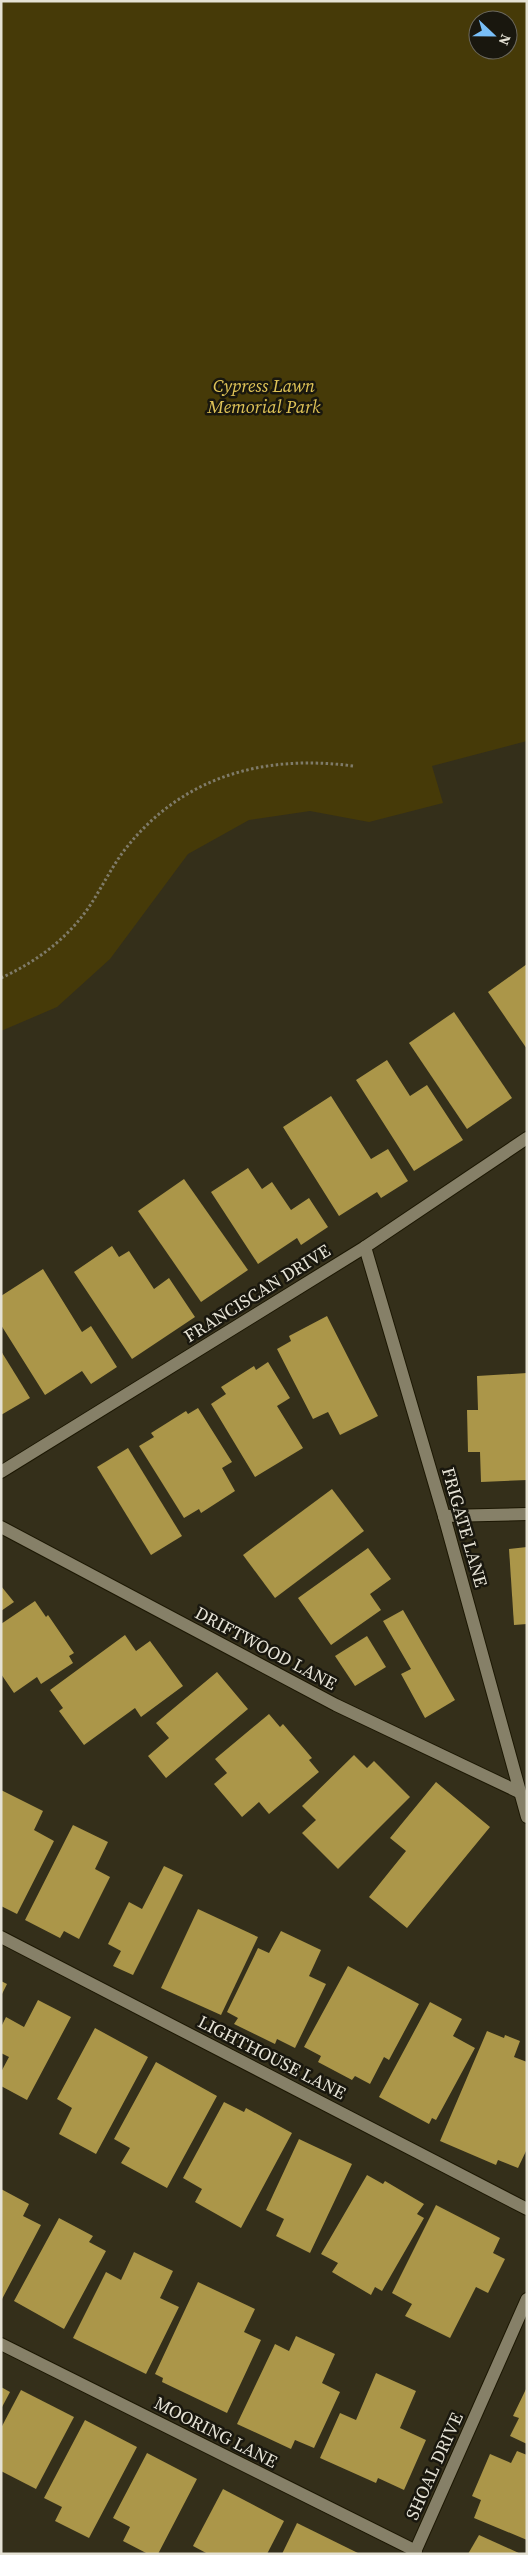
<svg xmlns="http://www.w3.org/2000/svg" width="528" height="2555" font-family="'Source Serif 4',serif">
  <rect width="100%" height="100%" fill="#342f1a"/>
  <path fill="#463a08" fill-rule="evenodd" d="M 1,1 L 527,1 L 527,741 L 432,766 L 443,803 L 369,822 L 310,811 L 249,820 L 188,854 L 110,959 L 57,1007 L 1,1031 ZM 478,20 L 508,20 L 508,50 L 478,50 Z"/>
  <g fill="#ab9649">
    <path d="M 527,964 L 527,1049 L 488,992 Z"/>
    <path d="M 454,1012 L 512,1098 L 467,1129 L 409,1043 Z"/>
    <path d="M 387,1060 L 410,1096 L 427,1085 L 463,1140 L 414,1171 L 356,1080 Z"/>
    <path d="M 331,1096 L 371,1159 L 388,1149 L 408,1181 L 381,1198 L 377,1192 L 339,1216 L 283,1127 Z"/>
    <path d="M 248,1168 L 262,1189 L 272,1182 L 291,1210 L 309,1198 L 328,1227 L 301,1245 L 297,1238 L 258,1264 L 211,1192 Z"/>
    <path d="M 184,1179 L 248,1270 L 201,1302 L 138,1211 Z"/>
    <path d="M 112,1246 L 119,1257 L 129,1251 L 154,1289 L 169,1278 L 195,1317 L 132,1359 L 74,1272 Z"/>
    <path d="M 43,1269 L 82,1332 L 91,1326 L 117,1367 L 91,1384 L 82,1371 L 45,1395 L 1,1325 L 1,1296 Z"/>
    <path d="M 327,1316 L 378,1416 L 340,1435 L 328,1412 L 313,1419 L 277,1349 L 291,1341 L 289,1336 Z"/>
    <path d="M 1,1351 L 30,1398 L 1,1415 Z"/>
    <path d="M 268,1362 L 290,1398 L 277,1406 L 303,1448 L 255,1477 L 211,1404 L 226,1394 L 221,1387 L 254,1366 L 256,1370 Z"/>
    <path d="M 527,1373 L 527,1480 L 481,1482 L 480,1452 L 468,1452 L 467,1410 L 478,1410 L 477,1376 Z"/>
    <path d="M 198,1408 L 232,1462 L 222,1468 L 235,1491 L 201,1513 L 199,1509 L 184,1518 L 139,1446 L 154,1437 L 151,1433 L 186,1411 L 188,1414 Z"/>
    <path d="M 128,1448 L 182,1536 L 151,1555 L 97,1467 Z"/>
    <path d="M 332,1489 L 364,1531 L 275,1598 L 243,1555 Z"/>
    <path d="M 527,1547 L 527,1624 L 514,1625 L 509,1549 Z"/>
    <path d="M 368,1548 L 391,1579 L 370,1594 L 381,1610 L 331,1645 L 298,1598 Z"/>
    <path d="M 1,1586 L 14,1602 L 1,1611 Z"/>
    <path d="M 35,1601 L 46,1617 L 48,1615 L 74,1653 L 69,1656 L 73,1663 L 41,1684 L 37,1677 L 14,1693 L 1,1674 L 1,1624 Z"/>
    <path d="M 403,1610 L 455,1700 L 425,1718 L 401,1674 L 411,1669 L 383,1621 Z"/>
    <path d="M 125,1635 L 136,1651 L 150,1641 L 183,1686 L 141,1717 L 135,1708 L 84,1745 L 59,1711 L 63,1708 L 50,1690 Z"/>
    <path d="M 367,1636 L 386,1667 L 355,1686 L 335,1656 Z"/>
    <path d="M 217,1672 L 248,1709 L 166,1778 L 148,1756 L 169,1738 L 156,1723 Z"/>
    <path d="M 269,1714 L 280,1727 L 283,1724 L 312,1758 L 309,1760 L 319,1772 L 269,1814 L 259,1802 L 242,1817 L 214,1784 L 227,1773 L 215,1759 Z"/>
    <path d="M 354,1755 L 367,1768 L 374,1761 L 410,1797 L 338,1869 L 302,1833 L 316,1820 L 302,1806 Z"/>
    <path d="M 436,1782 L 490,1827 L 407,1928 L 369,1897 L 406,1851 L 390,1838 Z"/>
    <path d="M 1,1790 L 43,1811 L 34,1830 L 54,1841 L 17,1914 L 1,1906 Z"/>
    <path d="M 73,1825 L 108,1842 L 95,1869 L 110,1877 L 79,1939 L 64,1931 L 60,1938 L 25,1920 Z"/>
    <path d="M 164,1866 L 183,1875 L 133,1975 L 113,1966 L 121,1951 L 108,1944 L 129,1902 L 142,1909 Z"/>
    <path d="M 198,1909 L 258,1937 L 221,2015 L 161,1988 Z"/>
    <path d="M 281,1931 L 321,1950 L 309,1976 L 326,1984 L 295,2048 L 277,2039 L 275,2044 L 234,2024 L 238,2018 L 227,2012 L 258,1948 L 269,1953 Z"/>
    <path d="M 348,1966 L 419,2004 L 389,2060 L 384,2057 L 370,2084 L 355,2076 L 352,2080 L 318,2062 L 321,2056 L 304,2047 Z"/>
    <path d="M 1,1981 L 7,1984 L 1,1996 Z"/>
    <path d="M 38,2000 L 71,2017 L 27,2100 L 1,2086 L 1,2072 L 9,2057 L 1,2053 L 1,2027 L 6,2017 L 24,2027 Z"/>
    <path d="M 430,2002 L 462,2019 L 453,2036 L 475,2048 L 436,2120 L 432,2118 L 429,2124 L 379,2097 Z"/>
    <path d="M 95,2028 L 148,2057 L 96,2154 L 59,2134 L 72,2108 L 57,2099 Z"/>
    <path d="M 487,2031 L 504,2038 L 505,2035 L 520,2041 L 514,2057 L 527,2062 L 527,2149 L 518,2168 L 498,2160 L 496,2165 L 440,2141 Z"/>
    <path d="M 156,2062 L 217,2096 L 167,2188 L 121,2163 L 130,2148 L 114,2139 Z"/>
    <path d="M 224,2102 L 244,2112 L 246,2108 L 292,2133 L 241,2228 L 195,2202 L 202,2189 L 183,2178 Z"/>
    <path d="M 299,2139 L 352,2164 L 310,2253 L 276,2236 L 284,2219 L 266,2210 Z"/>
    <path d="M 367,2175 L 383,2184 L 385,2181 L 424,2204 L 417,2214 L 424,2218 L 382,2291 L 375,2287 L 371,2295 L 332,2272 L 338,2263 L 321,2254 Z"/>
    <path d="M 1,2189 L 29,2204 L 23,2216 L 41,2225 L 1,2301 Z"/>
    <path d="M 436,2205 L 500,2238 L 493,2253 L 505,2259 L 488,2293 L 476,2287 L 450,2338 L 405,2316 L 412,2304 L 392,2293 Z"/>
    <path d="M 59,2218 L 93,2236 L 89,2242 L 106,2251 L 64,2329 L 14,2301 Z"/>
    <path d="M 134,2252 L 173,2271 L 160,2298 L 179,2307 L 146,2374 L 73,2338 L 106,2272 L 121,2280 Z"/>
    <path d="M 198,2282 L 255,2309 L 244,2332 L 261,2340 L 227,2413 L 162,2382 L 163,2378 L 155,2374 Z"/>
    <path d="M 296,2336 L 335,2354 L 322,2383 L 340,2392 L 314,2448 L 295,2440 L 291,2449 L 237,2424 L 275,2344 L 289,2351 Z"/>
    <path d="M 376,2373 L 416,2391 L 400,2428 L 426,2440 L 404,2490 L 378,2478 L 376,2483 L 320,2458 L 340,2413 L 356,2420 Z"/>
    <path d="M 1,2387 L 10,2392 L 1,2409 Z"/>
    <path d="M 527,2387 L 527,2444 L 510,2436 L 519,2418 L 513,2416 Z"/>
    <path d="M 21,2390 L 74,2417 L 36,2489 L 1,2471 L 1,2428 Z"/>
    <path d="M 85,2420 L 137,2447 L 89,2538 L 55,2521 L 62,2507 L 44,2498 Z"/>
    <path d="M 517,2451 L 527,2455 L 527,2540 L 474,2518 L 481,2500 L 472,2496 L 490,2454 L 511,2463 Z"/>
    <path d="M 147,2453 L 197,2479 L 158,2554 L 148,2554 L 123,2541 L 130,2527 L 113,2518 Z"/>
    <path d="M 223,2489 L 284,2521 L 267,2554 L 208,2554 L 193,2546 Z"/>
    <path d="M 297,2523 L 360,2554 L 282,2554 Z"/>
    <path d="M 479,2535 L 521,2554 L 468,2554 Z"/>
  </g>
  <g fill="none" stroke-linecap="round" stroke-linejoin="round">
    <g stroke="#1c1703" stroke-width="14">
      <g id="minor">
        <path d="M 365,1247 L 444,1516 L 527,1817"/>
        <path d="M 1,1472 L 365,1247 L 527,1138"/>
        <path d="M 444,1516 L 527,1514"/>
        <path d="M 1,1527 L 336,1705 L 519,1792"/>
        <path d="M 1,1937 L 527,2209"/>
        <path d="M 1,2344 L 416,2551"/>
        <path d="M 414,2554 L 527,2299"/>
      </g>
    </g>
    <path stroke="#7f7b69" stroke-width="3" stroke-dasharray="2.5 2.5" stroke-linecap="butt" d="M 1,978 C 36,962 67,939 89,907 C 101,889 110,870 123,852 C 180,777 262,754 353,766"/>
    <use href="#minor" stroke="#868068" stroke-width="12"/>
  </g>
  <g text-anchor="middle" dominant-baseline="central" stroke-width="5" stroke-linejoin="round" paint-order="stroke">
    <g font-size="18" font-style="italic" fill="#dfc357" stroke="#19170e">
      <text x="264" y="385">Cypress Lawn<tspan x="264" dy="21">Memorial Park</tspan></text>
    </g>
    <g font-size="18" fill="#e5e2d5" stroke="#19170e">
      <text transform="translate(257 1293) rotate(-32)">FRANCISCAN DRIVE</text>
      <text transform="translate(465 1527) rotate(74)">FRIGATE LANE</text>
      <text transform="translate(266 1648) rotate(28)">DRIFTWOOD LANE</text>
      <text transform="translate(272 2057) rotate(27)">LIGHTHOUSE LANE</text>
      <text transform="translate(216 2432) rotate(27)">MOORING LANE</text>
      <text transform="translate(434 2466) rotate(-66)">SHOAL DRIVE</text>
    </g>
  </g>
  <rect width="528" height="2555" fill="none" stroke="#e5e2d5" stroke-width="5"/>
  <g transform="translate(493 35) rotate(112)"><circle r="24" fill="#19170e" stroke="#6b685e"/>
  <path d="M0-4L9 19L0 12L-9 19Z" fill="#79bff8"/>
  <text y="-8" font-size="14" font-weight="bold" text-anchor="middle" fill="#e5e2d5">N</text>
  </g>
</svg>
